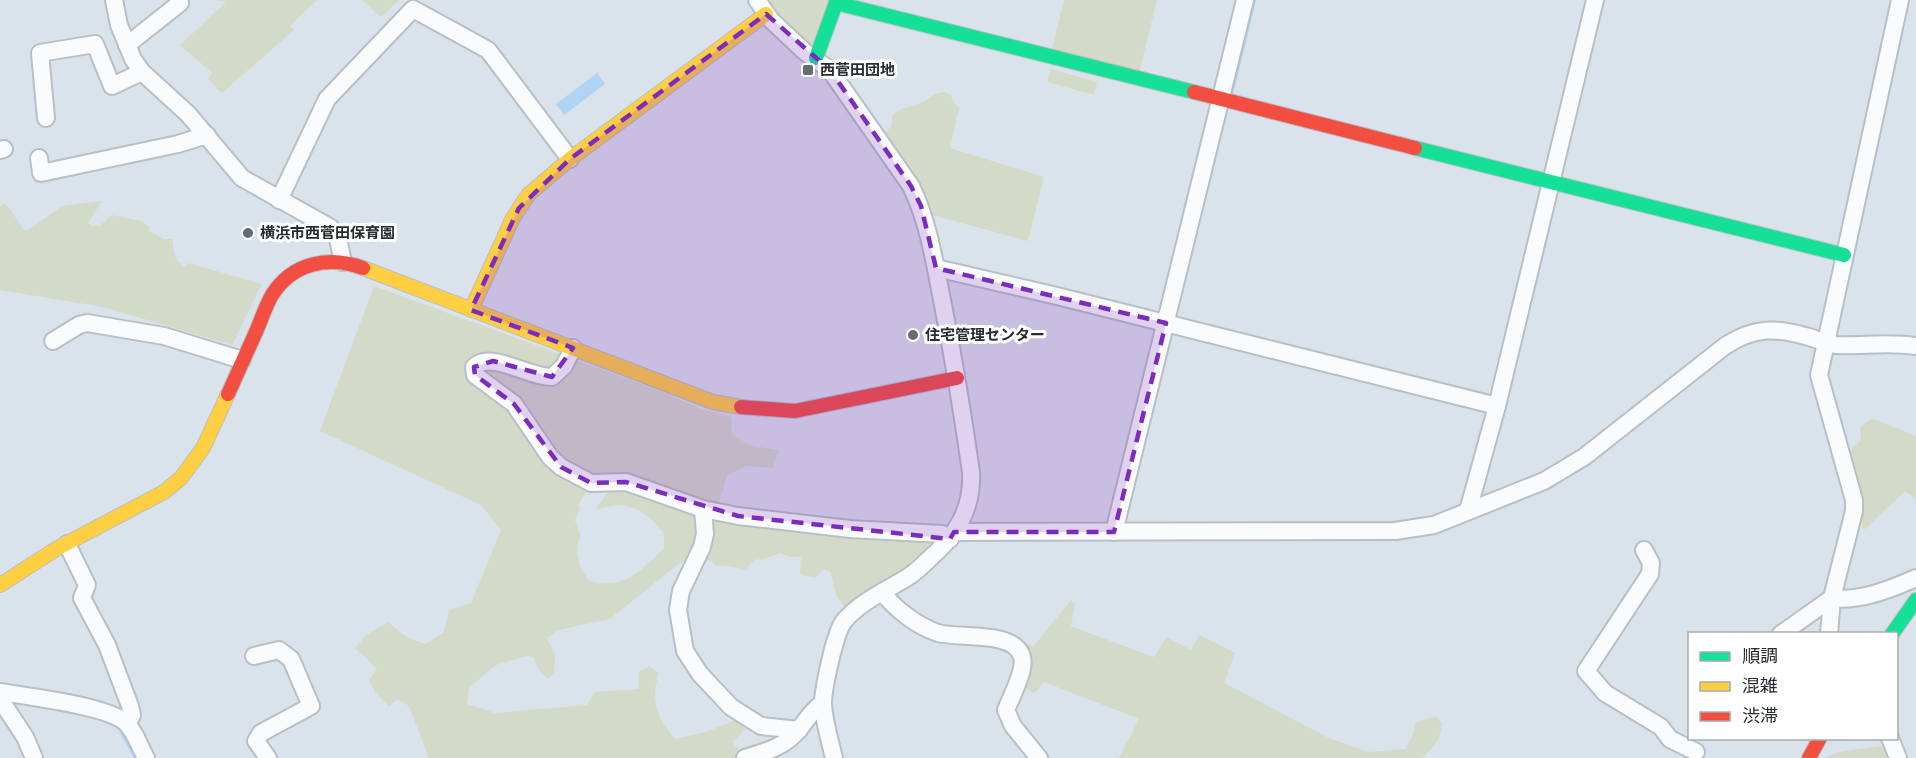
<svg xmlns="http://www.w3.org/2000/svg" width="1916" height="758" font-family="Roboto,'Noto Sans JP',sans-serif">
  <rect width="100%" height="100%" fill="#dae3eb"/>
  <g fill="#d4dac8">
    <path d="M 214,0 L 317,0 L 290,26 L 294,30 L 222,93 L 208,79 L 212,73 L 180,45 L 226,2 Z"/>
    <path d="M 362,0 L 399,0 L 381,17 Z"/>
    <path d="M 761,0 L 831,0 L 810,50 Z"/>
    <path d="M 1064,0 L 1157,0 L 1138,77 L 1051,54 Z"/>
    <path d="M 1051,69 L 1097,82 L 1094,95 L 1047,82 Z"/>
    <path d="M 944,92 L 951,95 L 953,101 L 959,108 L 950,148 L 1044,177 L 1028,241 L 928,214 L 882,135 L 892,126 L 892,116 C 903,106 906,109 918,104 C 928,100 933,93 944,92 Z"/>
    <path d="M 102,201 L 88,223 L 91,226 L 100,226 L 111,215 L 142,221 L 149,227 L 149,231 L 164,239 L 172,239 C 176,252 170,257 185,267 L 188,263 L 262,284 L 232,345 L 103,307 L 0,290 L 0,207 L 4,203 L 8,206 L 24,230 L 27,231 L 62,206 Z"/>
    <path d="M 374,286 L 666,393 L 699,408 L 731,417 L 732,435 L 752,446 L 779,450 L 773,468 L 746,466 L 727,476 L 719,502 L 708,507 L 625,473 L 594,480 L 578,505 L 580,509 L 575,520 L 580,535 L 577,549 L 580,567 L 589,581 C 625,590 640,571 664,548 L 664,533 C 643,510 629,498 595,510 L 611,488 L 632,488 L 707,516 L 749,524 L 863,538 L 928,542 L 939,547 L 905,577 L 884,588 L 849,612 L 837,597 L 830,572 L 824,569 L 815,578 L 806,576 L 800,573 L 801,557 L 789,557 L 781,553 L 762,559 L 754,560 L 746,569 C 735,568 727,564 717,566 L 709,560 L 694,556 L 676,566 L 610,619 L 558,630 L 547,638 L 555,654 L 554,674 L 548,679 L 539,670 L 533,657 L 527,656 L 496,665 L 469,688 L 467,704 L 495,713 L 587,705 L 595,692 L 639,689 L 639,671 L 649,666 L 659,673 C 650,699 657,719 675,739 L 706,732 L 735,720 L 745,729 L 732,742 L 739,749 L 779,735 L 786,738 L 761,750 L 734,758 L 429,758 L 409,706 L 398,699 L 389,706 L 376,694 L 369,680 L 377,669 L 355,648 L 366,635 L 388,622 L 405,636 L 425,644 L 444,632 L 449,610 L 471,603 L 501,530 L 481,505 L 320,431 Z"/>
    <path d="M 1872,418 L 1916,436 L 1916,500 L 1905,491 L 1865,529 L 1862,528 L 1863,500 L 1849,451 L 1861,440 L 1860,427 Z"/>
    <path d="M 1071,600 L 1075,603 L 1071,626 L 1154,657 L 1166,637 L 1191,650 L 1199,635 L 1235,653 L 1224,683 L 1331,739 L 1369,752 L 1405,749 L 1412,737 L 1416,723 L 1428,718 L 1437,717 L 1442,723 L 1439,739 L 1423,758 L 1119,758 L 1139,719 L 1044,682 L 1034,693 L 1022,686 L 1026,668 L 1002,636 L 1006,631 L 1033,647 Z"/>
    <path d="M 1881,746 L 1885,751 L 1887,758 L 1825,758 L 1838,752 Z"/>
  </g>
  <path fill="#b0d4f3" d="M 597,73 L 605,84 L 564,115 L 556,104 Z"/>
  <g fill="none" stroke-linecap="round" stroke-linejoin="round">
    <g stroke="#b0d4f3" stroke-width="4.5">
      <path d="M 1231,93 L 1254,0"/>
      <path d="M 122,732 L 136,758"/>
    </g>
    <g stroke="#b8bfc5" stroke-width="20">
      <g id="street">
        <path d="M 114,0 L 119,25 L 133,59 L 142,72 L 188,114 L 242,178 L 331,228 L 337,234 L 343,262"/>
        <path d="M 757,0 L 771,20 L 805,52 L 830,70 L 911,186 C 929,223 935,265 943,305 C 954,361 963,416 971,472 C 973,509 956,536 929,559 C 923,565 916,572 908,577 C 887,590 861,601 844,621 C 835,632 823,689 823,704 C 824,722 830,741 834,758"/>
        <path d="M 127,45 L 180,3"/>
        <path d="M 46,118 L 40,53 L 95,44 L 112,86 L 142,72"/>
        <path d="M 0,150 L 4,149"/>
        <path d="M 39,158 L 41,173 L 178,144 L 207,135"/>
        <path d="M 279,200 L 327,99 L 413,9 L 488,50 L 570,159"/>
        <path d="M 936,268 L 1061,297 L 1497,406"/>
        <path d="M 53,341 L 79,325 L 87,323 L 164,336 L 242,360"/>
        <path d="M 573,348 L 564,366 L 552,377 C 530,378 490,350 474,367 L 475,375 L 514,404 L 550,457 L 561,467 L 591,483 L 626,482 L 703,509 L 738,516 L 850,529 L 942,534 L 950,539"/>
        <path d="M 703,509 L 705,534 L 702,547 L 681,591 L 678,610 L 685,651 L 700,674 L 731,707 L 761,726 L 799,730"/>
        <path d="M 1468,511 L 1497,406 L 1595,0"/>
        <path d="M 954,532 L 1395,531 L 1434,525 L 1544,481 L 1584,457 L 1725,346 C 1754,327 1776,327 1809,337 C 1819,340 1826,344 1836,345 C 1862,346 1890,342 1916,346"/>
        <path d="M 1114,532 L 1245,0"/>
        <path d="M 67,544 L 87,585 L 82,598 L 107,645 L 130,706 L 132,715 L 128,724"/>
        <path d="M 1644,550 L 1651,563 L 1650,574 L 1586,671 L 1605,693 L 1661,727 L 1670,739 L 1696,752"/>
        <path d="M 882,592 C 895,609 917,626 938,633 C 959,639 1015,630 1022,657 C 1026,670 1011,697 1006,710 L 1013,726 L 1039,758"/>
        <path d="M 1781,634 L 1832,598 C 1859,602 1891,589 1916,578"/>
        <path d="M 1829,634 L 1832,598 L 1854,511 L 1854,500 L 1819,375 L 1900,0"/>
        <path d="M 254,656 L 279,650 L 291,659 L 311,706 L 261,733 L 256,741 L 268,758"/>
        <path d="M 0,692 C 27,696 107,706 125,722 C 135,731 140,747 146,758"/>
        <path d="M 0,699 L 25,737 L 34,758"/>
        <path d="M 1890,738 L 1898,758"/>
        <path d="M 745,758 C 766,752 787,746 800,728 C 808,718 812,710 823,703"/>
      </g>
    </g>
    <g stroke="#b8bfc5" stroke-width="16">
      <g id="fast">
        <path d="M 836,3 L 1194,92"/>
        <path d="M 816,58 L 837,0"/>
        <path d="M 1415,148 L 1844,255"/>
        <path d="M 1892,634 L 1916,600"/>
      </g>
    </g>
    <g stroke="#b8bfc5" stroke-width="16">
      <g id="slow">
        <path d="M 363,268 L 713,402 L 741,407"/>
        <path d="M 471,310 L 513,218 L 528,195 L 570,159 L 766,14"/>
        <path d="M 0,585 L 56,549 L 164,492 L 181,478 L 203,448 L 228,394"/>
      </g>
    </g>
    <g stroke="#b8bfc5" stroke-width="16">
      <g id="jam">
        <path d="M 1194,92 L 1415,148"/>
        <path d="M 228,394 C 237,374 246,354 255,334 C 261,321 265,307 272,295 C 292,263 329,255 363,268"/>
        <path d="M 741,407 L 795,411 L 957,378"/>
        <path d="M 1809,758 L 1820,738"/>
      </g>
    </g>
    <use href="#street" stroke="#f9fbfc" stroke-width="16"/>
    <use href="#fast" stroke="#16e098" stroke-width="14"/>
    <use href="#slow" stroke="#ffcf43" stroke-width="14"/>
    <use href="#jam" stroke="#f24e42" stroke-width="14"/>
  </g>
  <path fill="#7b2cbf" fill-opacity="0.2" stroke="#7b2cbf" stroke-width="4.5" stroke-dasharray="12 8" stroke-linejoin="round" d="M 766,14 L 830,70 L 911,186 L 921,206 L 936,268 L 1166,323 L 1114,532 L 954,532 L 950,539 L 738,516 L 626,482 L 591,483 L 561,467 L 514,404 L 475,375 L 474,367 L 493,361 L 552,377 L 573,348 L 471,310 L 519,208 L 570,159 Z"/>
  <g fill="#656c72" stroke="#fff" stroke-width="2">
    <rect x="802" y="64" width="12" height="12" rx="3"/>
    <circle cx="248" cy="233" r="6"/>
    <circle cx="913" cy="335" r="6"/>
  </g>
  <g text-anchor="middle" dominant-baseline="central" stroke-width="6" stroke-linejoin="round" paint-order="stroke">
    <g font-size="15" font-weight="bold" fill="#262c31" stroke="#fff" text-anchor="start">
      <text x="820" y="70">西菅田団地</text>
      <text x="260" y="233">横浜市西菅田保育園</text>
      <text x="925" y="335">住宅管理センター</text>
    </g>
  </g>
  <rect x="1688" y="632" width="210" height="108" fill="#ffffff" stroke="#a8abad" stroke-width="1.5"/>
  <rect x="1700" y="652" width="30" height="9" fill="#16e098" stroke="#a8abad" stroke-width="1.5"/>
  <text x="1742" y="662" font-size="18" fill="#262c31">順調</text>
  <rect x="1700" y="682" width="30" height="9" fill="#ffcf43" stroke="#a8abad" stroke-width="1.5"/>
  <text x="1742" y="692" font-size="18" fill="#262c31">混雑</text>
  <rect x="1700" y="712" width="30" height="9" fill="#f24e42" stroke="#a8abad" stroke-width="1.5"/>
  <text x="1742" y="722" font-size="18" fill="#262c31">渋滞</text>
</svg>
